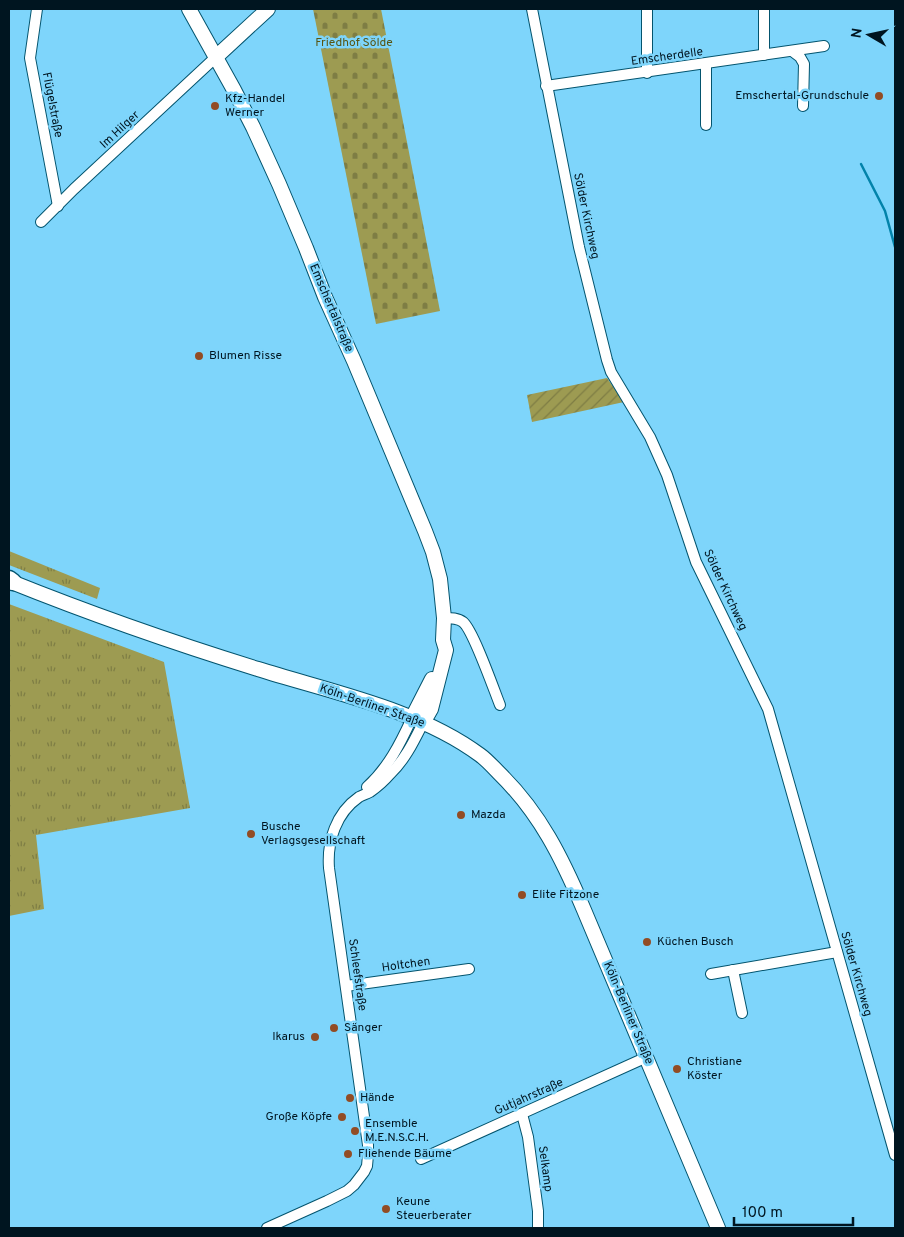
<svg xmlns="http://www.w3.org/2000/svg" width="904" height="1237" font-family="Overpass,sans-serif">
  <defs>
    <pattern id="grass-tufts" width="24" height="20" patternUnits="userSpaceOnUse" patternTransform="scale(1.25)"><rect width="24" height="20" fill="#9d9b52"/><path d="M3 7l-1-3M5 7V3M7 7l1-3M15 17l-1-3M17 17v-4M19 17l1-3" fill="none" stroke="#7e7d44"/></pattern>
    <pattern id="cemetery-stones" width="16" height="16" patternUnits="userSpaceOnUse" patternTransform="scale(1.25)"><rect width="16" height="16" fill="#9d9b52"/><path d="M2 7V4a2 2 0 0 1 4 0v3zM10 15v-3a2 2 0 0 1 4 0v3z" fill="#7e7d44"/></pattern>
    <pattern id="garden-furrows" width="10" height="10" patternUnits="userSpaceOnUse" patternTransform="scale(1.25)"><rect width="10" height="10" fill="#9d9b52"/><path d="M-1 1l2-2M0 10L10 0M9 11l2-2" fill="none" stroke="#7e7d44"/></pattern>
  </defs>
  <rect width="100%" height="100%" fill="#7ed5fb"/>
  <g fill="url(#grass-tufts)">
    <path d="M 9,551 L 100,588 L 97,599 L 9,565 Z"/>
    <path d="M 9,604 L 164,662 L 190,808 L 36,835 L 44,909 L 9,916 Z"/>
  </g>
  <path fill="url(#cemetery-stones)" d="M 313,9 L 381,9 L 440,311 L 376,324 Z"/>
  <path fill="url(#garden-furrows)" d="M 607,378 L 624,402 L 532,422 L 527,395 Z"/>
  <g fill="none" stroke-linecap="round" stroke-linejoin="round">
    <path stroke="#0283aa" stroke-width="2.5" d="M 861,164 L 885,211 L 895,247"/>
    <g stroke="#03546e" stroke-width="12">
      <g id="minor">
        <path d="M 37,9 L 30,58 L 58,206"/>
        <path d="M 532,9 L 579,247 L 607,360 L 611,372 L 650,437 L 667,475 L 696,562 L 768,709 L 895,1155"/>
        <path d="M 764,9 L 764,55"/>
        <path d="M 792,51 L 800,57 L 804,64 L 803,106"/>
        <path d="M 647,73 L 647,9"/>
        <path d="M 546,86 L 824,46"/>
        <path d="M 706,125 L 706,64"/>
        <path d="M 41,222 L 74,189 L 216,57"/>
        <path d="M 444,618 C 451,618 458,618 463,622 C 473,630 494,690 500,705"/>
        <path d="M 367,787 C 388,768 400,744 412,718"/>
        <path d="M 733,970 L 742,1013"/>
        <path d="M 711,974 L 837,952"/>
        <path d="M 346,986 L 469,969"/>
        <path d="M 522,1114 L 528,1137 L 538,1211 L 538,1228"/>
        <path d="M 421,1159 L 647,1057"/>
        <path d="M 267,1228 L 327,1201 L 347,1191 L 354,1185 L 364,1172 L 367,1166 L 368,1155 L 368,1145 L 329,868 C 327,841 336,813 359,797 C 363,795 366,794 370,792 C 377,787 384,781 390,774 C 405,760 414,741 423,723"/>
      </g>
    </g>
    <g stroke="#03546e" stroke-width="16">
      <g id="secondary">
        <path d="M 189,9 L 234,90 L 253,127 L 279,184 L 306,248 L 325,297 L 354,361 L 425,531 L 433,552 L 440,579 L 444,618 L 443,640 L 446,650 L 431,709 L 423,723"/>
        <path d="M 216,57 L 268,9"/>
        <path d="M 9,581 C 91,614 174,643 258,669 C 331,692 418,709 480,755 C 487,760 493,767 499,773 C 540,813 562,858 584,910 L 718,1228"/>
        <path d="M 412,718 L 432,679"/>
      </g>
    </g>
    <g stroke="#03546e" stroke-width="19">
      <path id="trunk" d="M 9,579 L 13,582"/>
    </g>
    <use href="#minor" stroke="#fff" stroke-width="10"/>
    <use href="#secondary" stroke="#fff" stroke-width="14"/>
    <use href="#trunk" stroke="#fff" stroke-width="16"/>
  </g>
  <g fill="#924c24" stroke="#7ed5fb" stroke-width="2">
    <circle cx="879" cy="96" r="5"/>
    <circle cx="215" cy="106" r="5"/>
    <circle cx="199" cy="356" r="5"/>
    <circle cx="461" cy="815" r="5"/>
    <circle cx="251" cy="834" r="5"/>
    <circle cx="522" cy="895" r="5"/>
    <circle cx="647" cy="942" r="5"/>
    <circle cx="334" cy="1028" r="5"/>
    <circle cx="315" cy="1037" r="5"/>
    <circle cx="677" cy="1069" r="5"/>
    <circle cx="350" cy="1098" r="5"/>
    <circle cx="342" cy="1117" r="5"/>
    <circle cx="355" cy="1131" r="5"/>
    <circle cx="348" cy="1154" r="5"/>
    <circle cx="386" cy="1209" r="5"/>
  </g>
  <g text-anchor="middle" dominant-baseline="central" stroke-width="5" stroke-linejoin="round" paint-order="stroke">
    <g font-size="12" fill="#575513" stroke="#7ed5fb">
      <text x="354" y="43">Friedhof Sölde</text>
    </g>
    <g font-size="12" fill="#001520" stroke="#7ed5fb">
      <text transform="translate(667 57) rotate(-8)">Emscherdelle</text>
      <text transform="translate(52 105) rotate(79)">Flügelstraße</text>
      <text transform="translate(120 130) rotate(-43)">Im Hilger</text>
      <text transform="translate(586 216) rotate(78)">Sölder Kirchweg</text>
      <text transform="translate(331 308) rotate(67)">Emschertalstraße</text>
      <text transform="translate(725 590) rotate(65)">Sölder Kirchweg</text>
      <text transform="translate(372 706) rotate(19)">Köln-Berliner Straße</text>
      <text transform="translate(406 965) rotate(-8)">Holtchen</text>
      <text transform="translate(856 974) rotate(74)">Sölder Kirchweg</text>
      <text transform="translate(357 975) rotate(82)">Schleefstraße</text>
      <text transform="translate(628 1013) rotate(67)">Köln-Berliner Straße</text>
      <text transform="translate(529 1097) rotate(-24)">Gutjahrstraße</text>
      <text transform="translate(545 1169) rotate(82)">Selkamp</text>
    </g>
    <g font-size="12" fill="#001520" stroke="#7ed5fb" text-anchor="start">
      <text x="869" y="96" text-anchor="end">Emschertal-Grundschule</text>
      <text x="225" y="99">Kfz-Handel<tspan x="225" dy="14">Werner</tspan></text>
      <text x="209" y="356">Blumen Risse</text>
      <text x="471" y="815">Mazda</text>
      <text x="261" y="827">Busche<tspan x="261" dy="14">Verlagsgesellschaft</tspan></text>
      <text x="532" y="895">Elite Fitzone</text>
      <text x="657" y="942">Küchen Busch</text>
      <text x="344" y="1028">Sänger</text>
      <text x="305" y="1037" text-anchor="end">Ikarus</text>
      <text x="687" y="1062">Christiane<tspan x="687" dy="14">Köster</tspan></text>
      <text x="360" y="1098">Hände</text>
      <text x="332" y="1117" text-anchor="end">Große Köpfe</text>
      <text x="365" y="1124">Ensemble<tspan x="365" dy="14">M.E.N.S.C.H.</tspan></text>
      <text x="358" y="1154">Fliehende Bäume</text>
      <text x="396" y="1202">Keune<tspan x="396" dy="14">Steuerberater</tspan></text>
    </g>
  </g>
  <rect width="904" height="1237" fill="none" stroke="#001520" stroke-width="20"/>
  <g transform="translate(869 35) rotate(279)" stroke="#7ed5fb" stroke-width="4" paint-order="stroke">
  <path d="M0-4L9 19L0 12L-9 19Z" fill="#001520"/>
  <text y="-8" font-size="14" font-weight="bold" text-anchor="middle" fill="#001520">N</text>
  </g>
  <path d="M734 1217v8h119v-8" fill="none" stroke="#001520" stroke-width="2.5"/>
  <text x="742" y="1217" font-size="15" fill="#001520" stroke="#7ed5fb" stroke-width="4" paint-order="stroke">100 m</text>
</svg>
